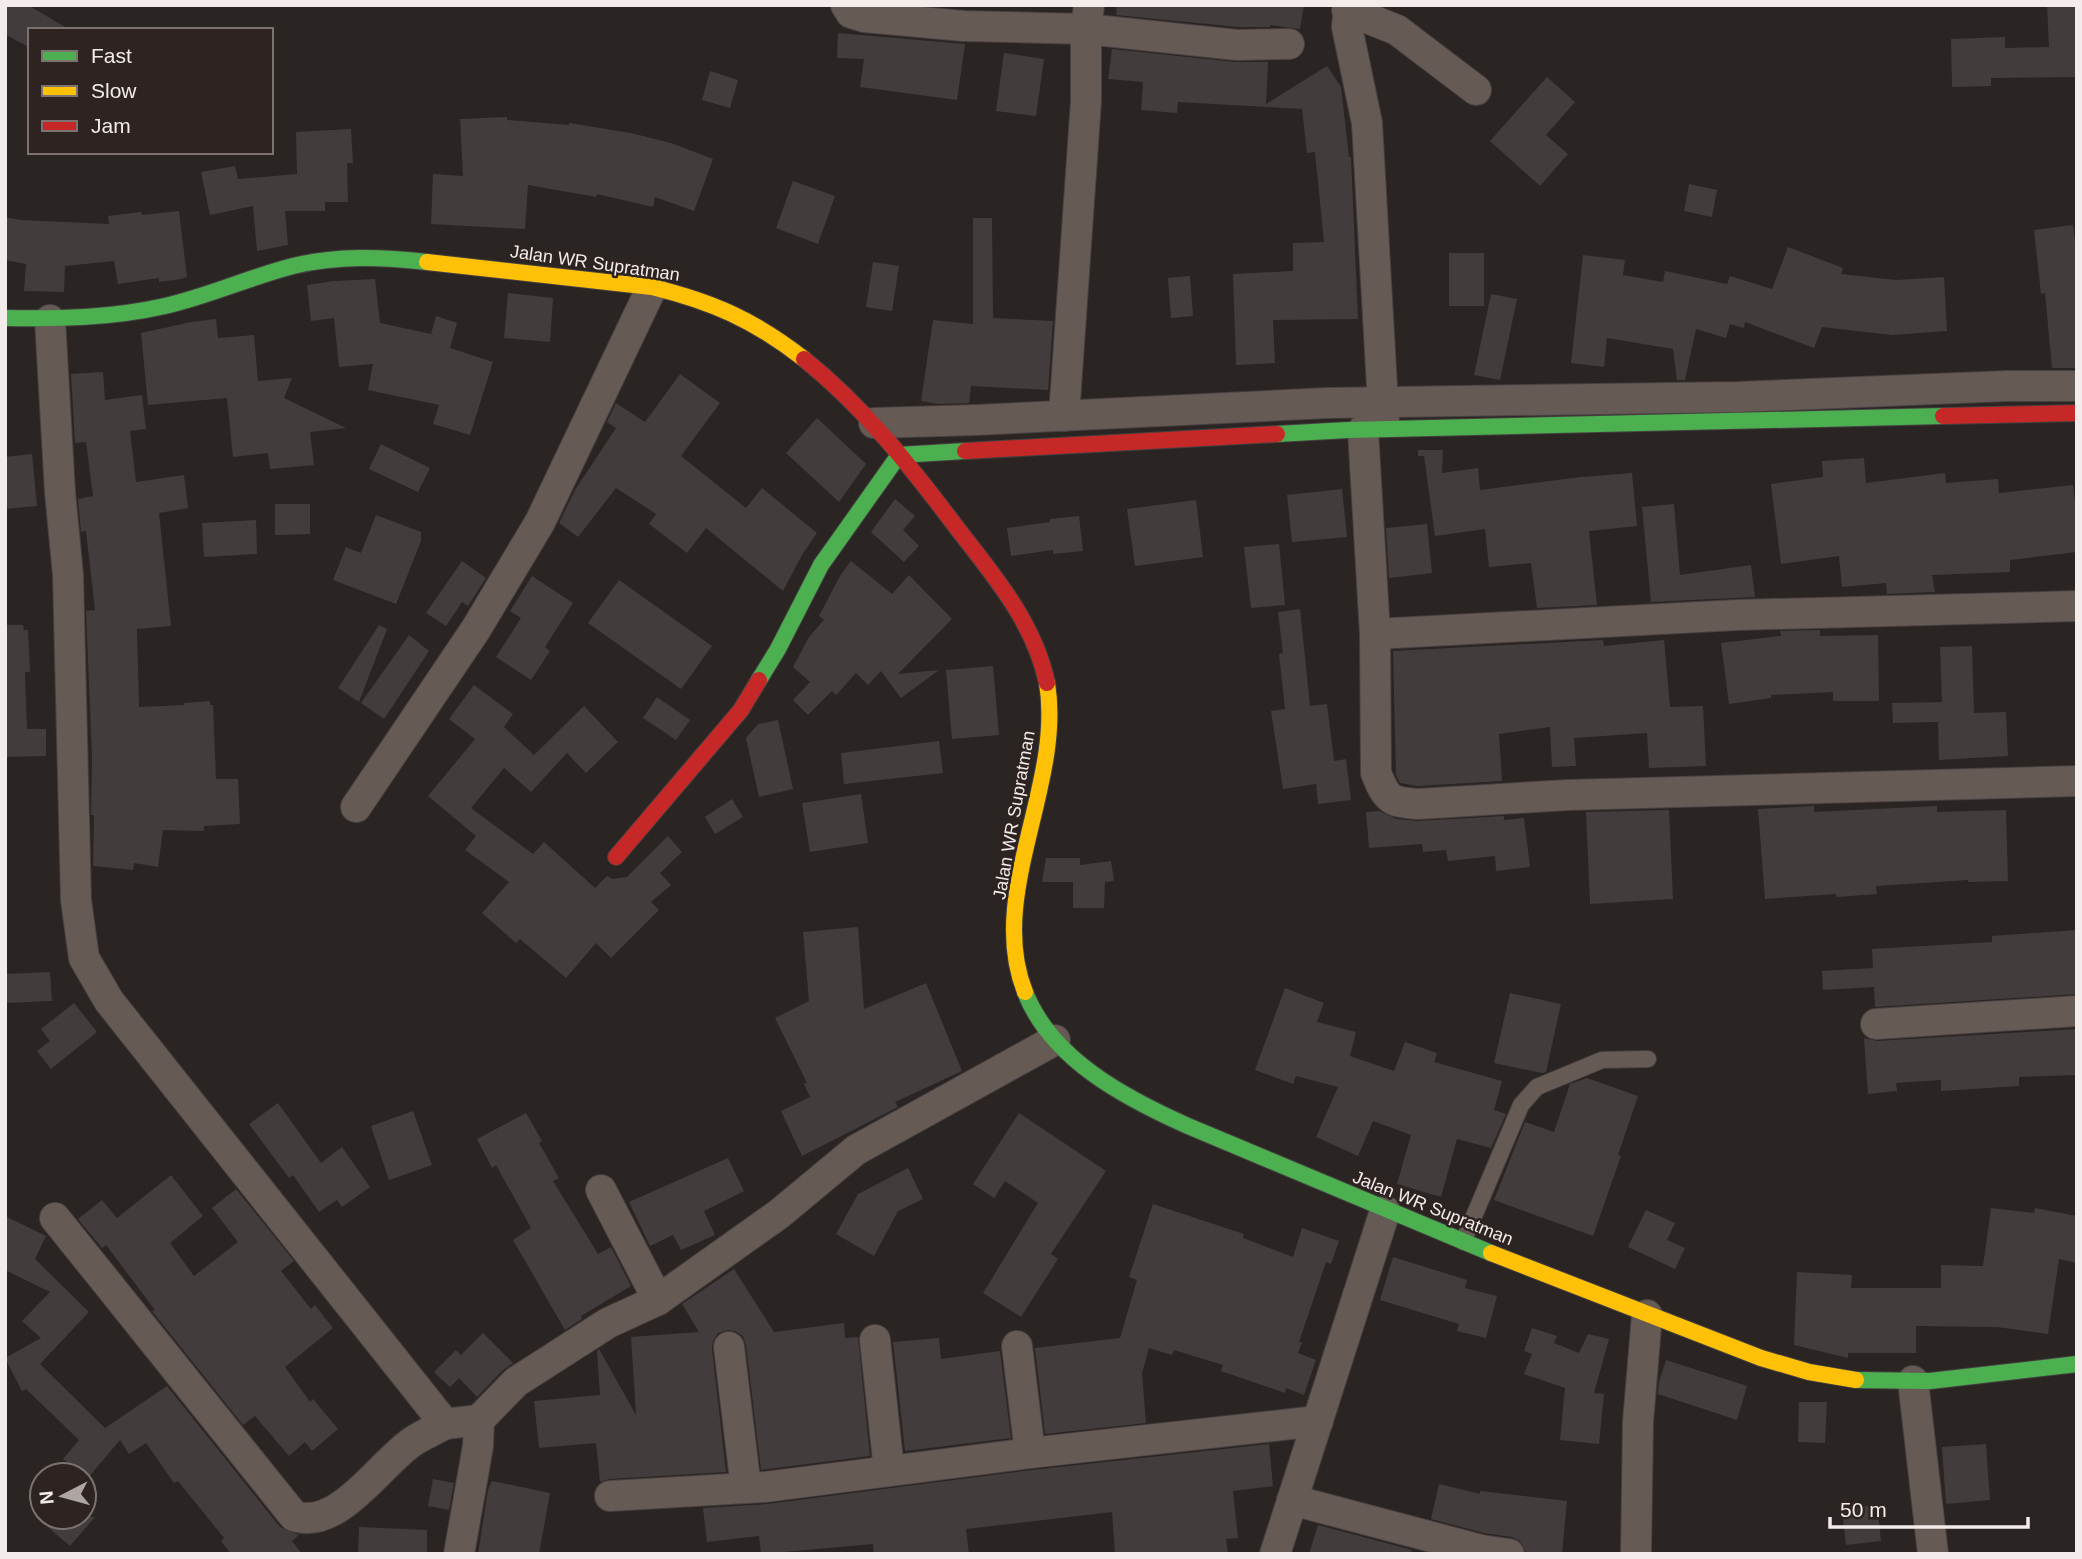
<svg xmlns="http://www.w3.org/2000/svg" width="2082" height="1559" font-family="Arial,sans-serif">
  <rect width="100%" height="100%" fill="#2a2423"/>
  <g fill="#423d3c">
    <path d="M 5,5 L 28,5 L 70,30 L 30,30 L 30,48 L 5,34 Z"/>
    <path d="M 1117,5 L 1304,5 L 1300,29 L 1270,25 L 1270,27 L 1238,27 L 1116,15 Z"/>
    <path d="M 2047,5 L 2077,5 L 2077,77 L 1991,78 L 1991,86 L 1952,87 L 1951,39 L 2005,37 L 2005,48 L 2049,47 Z"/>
    <path d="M 838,33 L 965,44 L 957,100 L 860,87 L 864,59 L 837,58 Z"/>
    <path d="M 1112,49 L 1235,62 L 1268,62 L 1266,104 L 1327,66 L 1341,87 L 1349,157 L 1351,157 L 1358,319 L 1273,320 L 1275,363 L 1236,365 L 1233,274 L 1293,271 L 1293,243 L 1324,242 L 1315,152 L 1307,153 L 1302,109 L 1178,102 L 1177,113 L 1141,110 L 1143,82 L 1108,79 Z"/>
    <path d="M 1004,53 L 1044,59 L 1036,116 L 996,111 Z"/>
    <path d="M 710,71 L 738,80 L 730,108 L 702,100 Z"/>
    <path d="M 1547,77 L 1575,102 L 1546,135 L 1568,154 L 1540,186 L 1490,141 Z"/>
    <path d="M 507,117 L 507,120 L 569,125 L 569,123 L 631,133 L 671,143 L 713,159 L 694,211 L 655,197 L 653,207 L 597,194 L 596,197 L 528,185 L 525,229 L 431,224 L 433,174 L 463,176 L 460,119 Z"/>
    <path d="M 351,129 L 353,163 L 347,163 L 348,202 L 325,202 L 325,211 L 285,211 L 288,245 L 257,251 L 253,206 L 210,215 L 201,172 L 235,166 L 238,179 L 297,174 L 296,132 Z"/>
    <path d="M 793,181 L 835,196 L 818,244 L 776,228 Z"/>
    <path d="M 1689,184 L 1717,190 L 1712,217 L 1684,211 Z"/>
    <path d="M 179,211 L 187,277 L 181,279 L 159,282 L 159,278 L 118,284 L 114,261 L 65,266 L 64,292 L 24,291 L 26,264 L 5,260 L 5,217 L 21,220 L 109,224 L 108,216 L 141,212 L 142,215 Z"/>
    <path d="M 973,218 L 992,218 L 993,318 L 1053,321 L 1048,390 L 971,386 L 969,403 L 938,404 L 921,401 L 933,320 L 973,324 Z"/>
    <path d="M 2073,225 L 2077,257 L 2077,368 L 2052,368 L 2045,293 L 2041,294 L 2034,230 Z"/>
    <path d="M 1788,247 L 1843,268 L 1841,274 L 1896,280 L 1944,277 L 1947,331 L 1892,335 L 1822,327 L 1814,348 L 1745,322 L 1744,328 L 1730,324 L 1726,338 L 1696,329 L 1685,380 L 1677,380 L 1673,349 L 1607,338 L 1604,367 L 1571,363 L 1583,255 L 1625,260 L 1623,275 L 1663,282 L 1665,271 L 1727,284 L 1730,276 L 1772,289 Z"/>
    <rect x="1449" y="253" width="35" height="53"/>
    <path d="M 873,262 L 899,266 L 892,311 L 866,307 Z"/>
    <path d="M 1190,276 L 1193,316 L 1171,318 L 1168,278 Z"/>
    <path d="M 375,279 L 380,323 L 431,334 L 436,316 L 457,323 L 450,348 L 493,362 L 470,435 L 433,424 L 439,405 L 368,390 L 373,364 L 339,367 L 334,318 L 311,321 L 307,285 L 334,281 Z"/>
    <path d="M 508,293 L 553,298 L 550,342 L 504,338 Z"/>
    <path d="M 1491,294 L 1517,299 L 1500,380 L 1474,375 Z"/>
    <path d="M 216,319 L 218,338 L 254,335 L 258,381 L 292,378 L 284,398 L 346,428 L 310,432 L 314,465 L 270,469 L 268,453 L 233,457 L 227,398 L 148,405 L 141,333 L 191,322 Z"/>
    <path d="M 103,372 L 105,400 L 142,395 L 146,429 L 130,431 L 136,482 L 184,475 L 188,508 L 159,513 L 171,626 L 137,629 L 139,707 L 184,705 L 184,703 L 210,701 L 210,705 L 213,705 L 216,779 L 238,779 L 240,824 L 204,826 L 204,831 L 163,830 L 158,867 L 134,863 L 133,870 L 93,866 L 94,815 L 91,815 L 92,757 L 86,611 L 95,610 L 86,531 L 81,532 L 78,499 L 93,496 L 86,442 L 75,443 L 71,374 Z"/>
    <path d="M 680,374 L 720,403 L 681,456 L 746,508 L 762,488 L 817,533 L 802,555 L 783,591 L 706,528 L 687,553 L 649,524 L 656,514 L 616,488 L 578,537 L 559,523 L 575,490 L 616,428 L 607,422 L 616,403 L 645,422 Z"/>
    <path d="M 817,418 L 866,464 L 839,502 L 786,453 Z"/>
    <path d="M 381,444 L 430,468 L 418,492 L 369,469 Z"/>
    <path d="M 1418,450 L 1443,450 L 1442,473 L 1478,468 L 1480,490 L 1581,477 L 1632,473 L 1637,526 L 1589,531 L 1597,605 L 1537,608 L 1531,563 L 1489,567 L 1485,529 L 1435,536 L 1424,456 L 1418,456 Z"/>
    <path d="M 32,454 L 37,506 L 5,509 L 5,457 Z"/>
    <path d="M 1864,458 L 1866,483 L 1945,473 L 1946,483 L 1998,479 L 1999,493 L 2073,485 L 2077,518 L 2077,552 L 2010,560 L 2010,572 L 1932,575 L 1935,592 L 1933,592 L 1887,594 L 1886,583 L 1842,587 L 1839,556 L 1781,564 L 1771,484 L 1823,477 L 1822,461 Z"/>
    <path d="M 1342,489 L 1347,537 L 1292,542 L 1287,495 Z"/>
    <path d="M 895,499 L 915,516 L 903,530 L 919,546 L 904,562 L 871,532 Z"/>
    <path d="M 1196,500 L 1203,557 L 1135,566 L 1127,509 Z"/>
    <path d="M 275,504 L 310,504 L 310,534 L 275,535 Z"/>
    <path d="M 1674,504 L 1680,575 L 1751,565 L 1755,597 L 1651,602 L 1642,507 Z"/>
    <path d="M 376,515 L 421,532 L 421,541 L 396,604 L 333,580 L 346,547 L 361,553 Z"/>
    <path d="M 1079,516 L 1083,551 L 1053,554 L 1053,550 L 1011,556 L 1007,528 L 1050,522 L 1050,519 Z"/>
    <path d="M 256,520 L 257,554 L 204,557 L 202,523 Z"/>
    <path d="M 1427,524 L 1432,573 L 1389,578 L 1386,528 Z"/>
    <path d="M 1279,544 L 1285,605 L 1251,608 L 1244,547 Z"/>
    <path d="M 462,561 L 486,578 L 468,606 L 462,602 L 446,626 L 426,613 Z"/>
    <path d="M 851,561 L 892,594 L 909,575 L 952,619 L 898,674 L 939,670 L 901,698 L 881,671 L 868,685 L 856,673 L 836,695 L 832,691 L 808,715 L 793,700 L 810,682 L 793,667 L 809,637 L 824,620 L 819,616 L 840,576 Z"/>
    <path d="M 532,576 L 573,603 L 545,647 L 550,651 L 531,680 L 496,657 L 521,618 L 510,611 Z"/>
    <path d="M 619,580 L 712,646 L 681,689 L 588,623 Z"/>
    <path d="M 1300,609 L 1310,706 L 1327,704 L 1334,761 L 1346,759 L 1351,800 L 1318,804 L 1316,784 L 1283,789 L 1271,711 L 1285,709 L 1279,654 L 1283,653 L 1278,612 Z"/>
    <path d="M 5,625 L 23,625 L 24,630 L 28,630 L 30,672 L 25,672 L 27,729 L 46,729 L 46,756 L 5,757 Z"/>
    <path d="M 379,625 L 387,629 L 359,702 L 338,688 Z"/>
    <path d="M 1820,630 L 1820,636 L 1878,635 L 1879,701 L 1833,701 L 1833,692 L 1771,695 L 1771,698 L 1729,704 L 1721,643 L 1781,636 L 1780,631 Z"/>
    <path d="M 409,635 L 429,651 L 384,719 L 361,703 Z"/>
    <path d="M 1603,640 L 1604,646 L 1664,640 L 1670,707 L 1703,706 L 1706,766 L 1649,768 L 1647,733 L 1574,738 L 1576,766 L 1552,767 L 1550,727 L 1499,734 L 1502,781 L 1418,786 L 1400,783 L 1396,775 L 1393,651 Z"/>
    <path d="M 1972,646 L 1974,713 L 2006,712 L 2008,756 L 1939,760 L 1938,722 L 1893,723 L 1892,703 L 1942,702 L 1940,647 Z"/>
    <path d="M 993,666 L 999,735 L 952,739 L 946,670 Z"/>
    <path d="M 474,685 L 513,714 L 504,727 L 534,755 L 584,706 L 618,742 L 586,773 L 567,753 L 531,792 L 504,768 L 471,808 L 533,854 L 544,842 L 595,888 L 607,876 L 613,879 L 627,877 L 668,836 L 682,852 L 660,873 L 671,885 L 651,902 L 659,910 L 611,958 L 596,943 L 566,978 L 520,939 L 516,943 L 482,913 L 509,882 L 465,850 L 476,836 L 428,796 L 475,739 L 449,719 Z"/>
    <path d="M 657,697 L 690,720 L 676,740 L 643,718 Z"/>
    <path d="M 778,720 L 793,789 L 759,797 L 746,738 L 758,724 Z"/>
    <path d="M 939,741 L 943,773 L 844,784 L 841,753 Z"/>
    <path d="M 861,794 L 868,843 L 810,852 L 802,803 Z"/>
    <path d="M 732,799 L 743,817 L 715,834 L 705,817 Z"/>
    <path d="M 1814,806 L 1814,812 L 1937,806 L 1937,812 L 2006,810 L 2008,881 L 1968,882 L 1968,880 L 1876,886 L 1877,894 L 1837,897 L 1836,894 L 1765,899 L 1758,809 Z"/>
    <path d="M 1669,810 L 1673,899 L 1590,904 L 1586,812 Z"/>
    <path d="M 1379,811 L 1397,819 L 1417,821 L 1504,816 L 1504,820 L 1524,818 L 1530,867 L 1496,871 L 1495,856 L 1448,861 L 1446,850 L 1423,852 L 1422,844 L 1369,848 L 1366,812 Z"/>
    <path d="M 1046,858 L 1080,858 L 1080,865 L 1111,861 L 1114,881 L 1105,882 L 1104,908 L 1073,908 L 1073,882 L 1042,882 Z"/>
    <path d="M 858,927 L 864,1009 L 926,983 L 962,1071 L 895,1102 L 898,1107 L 802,1156 L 781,1111 L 810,1097 L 804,1084 L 807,1083 L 775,1018 L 809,1001 L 803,932 Z"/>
    <path d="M 2077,930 L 2077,994 L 1875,1007 L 1874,987 L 1823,990 L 1822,971 L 1873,968 L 1872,949 L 1992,942 L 1992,936 Z"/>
    <path d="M 50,972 L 52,1001 L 5,1003 L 5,974 Z"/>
    <path d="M 1285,988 L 1324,1003 L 1317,1022 L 1356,1032 L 1350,1056 L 1394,1071 L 1405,1042 L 1437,1053 L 1434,1062 L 1502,1081 L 1494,1110 L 1506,1114 L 1491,1148 L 1457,1139 L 1441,1197 L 1397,1184 L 1411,1135 L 1373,1121 L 1358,1156 L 1316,1137 L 1338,1087 L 1296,1076 L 1293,1084 L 1255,1070 Z"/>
    <path d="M 1510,993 L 1561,1004 L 1546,1072 L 1542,1073 L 1494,1063 Z"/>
    <path d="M 74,1003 L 97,1032 L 51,1069 L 37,1051 L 50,1041 L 41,1029 Z"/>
    <path d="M 2077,1029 L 2077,1075 L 2019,1077 L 2019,1086 L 1941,1091 L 1941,1080 L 1896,1083 L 1897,1091 L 1868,1094 L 1864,1038 L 1877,1041 Z"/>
    <path d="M 1587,1078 L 1638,1096 L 1618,1155 L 1621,1156 L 1593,1236 L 1494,1200 L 1525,1122 L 1554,1132 L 1570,1084 Z"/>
    <path d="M 278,1103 L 321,1163 L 342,1147 L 370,1187 L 342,1207 L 337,1200 L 319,1212 L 293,1175 L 289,1178 L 249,1124 Z"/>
    <path d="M 413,1111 L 432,1165 L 389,1180 L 371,1126 Z"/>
    <path d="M 526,1113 L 542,1141 L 539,1143 L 559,1178 L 553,1181 L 598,1254 L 611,1247 L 631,1286 L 581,1316 L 582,1319 L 565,1330 L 513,1240 L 531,1228 L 496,1165 L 492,1168 L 477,1139 Z"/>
    <path d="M 1019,1113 L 1106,1171 L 1051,1254 L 1058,1259 L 1021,1317 L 983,1293 L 1038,1203 L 1005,1181 L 994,1198 L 973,1184 Z"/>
    <path d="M 728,1158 L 744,1191 L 704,1211 L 715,1235 L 681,1250 L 673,1235 L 650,1246 L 629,1202 Z"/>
    <path d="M 908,1168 L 923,1199 L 898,1211 L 874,1256 L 836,1234 L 858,1194 Z"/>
    <path d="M 171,1175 L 203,1216 L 170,1243 L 194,1276 L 238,1242 L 212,1208 L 236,1189 L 294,1261 L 281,1271 L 311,1309 L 315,1305 L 333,1328 L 285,1367 L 310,1402 L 313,1399 L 338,1429 L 312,1451 L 305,1442 L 289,1456 L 255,1416 L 243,1425 L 152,1311 L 155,1310 L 106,1245 L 102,1248 L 78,1219 L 102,1200 L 117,1218 Z"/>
    <path d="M 1153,1204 L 1244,1234 L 1243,1238 L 1293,1257 L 1302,1228 L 1339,1241 L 1331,1264 L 1326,1262 L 1299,1342 L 1302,1342 L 1298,1353 L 1316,1360 L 1304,1395 L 1286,1388 L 1285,1393 L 1221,1371 L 1223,1365 L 1174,1350 L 1172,1355 L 1149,1348 L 1142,1373 L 1146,1423 L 1045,1434 L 1035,1348 L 1120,1338 L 1137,1280 L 1129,1277 Z"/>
    <path d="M 1991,1208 L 2034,1213 L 2035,1208 L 2077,1216 L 2077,1263 L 2059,1259 L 2048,1334 L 1997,1327 L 1916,1326 L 1916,1353 L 1848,1353 L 1848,1358 L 1794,1345 L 1797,1272 L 1852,1275 L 1851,1288 L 1941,1288 L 1941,1265 L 1983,1266 Z"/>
    <path d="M 1646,1210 L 1675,1223 L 1667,1240 L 1685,1248 L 1675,1269 L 1628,1247 Z"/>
    <path d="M 5,1216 L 46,1236 L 35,1259 L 89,1312 L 40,1364 L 105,1428 L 167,1386 L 280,1527 L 299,1535 L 292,1541 L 302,1554 L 231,1554 L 221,1541 L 224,1538 L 178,1481 L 174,1483 L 146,1443 L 129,1454 L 120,1440 L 87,1479 L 63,1459 L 79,1440 L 26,1389 L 22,1391 L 5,1358 L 41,1338 L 22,1321 L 50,1292 L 5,1270 Z"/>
    <path d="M 1393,1257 L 1467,1280 L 1465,1288 L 1497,1296 L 1486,1338 L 1457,1331 L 1459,1324 L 1380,1300 Z"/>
    <path d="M 734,1269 L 774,1332 L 844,1323 L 845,1338 L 858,1337 L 870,1456 L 761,1470 L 746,1345 L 743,1336 L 735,1331 L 728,1330 L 718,1333 L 713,1341 L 712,1349 L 726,1472 L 609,1479 L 600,1482 L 596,1443 L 539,1448 L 534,1401 L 600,1395 L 597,1351 L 599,1349 L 636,1415 L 631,1337 L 699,1332 L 682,1304 Z"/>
    <path d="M 1532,1328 L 1557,1336 L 1554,1343 L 1579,1353 L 1588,1334 L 1609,1339 L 1594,1393 L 1604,1394 L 1599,1444 L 1560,1440 L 1565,1388 L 1524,1374 L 1532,1354 L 1524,1351 Z"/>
    <path d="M 483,1333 L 513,1363 L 503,1370 L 477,1397 L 459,1378 L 450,1387 L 434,1372 L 456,1350 L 461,1355 Z"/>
    <path d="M 939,1338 L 941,1359 L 1000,1351 L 1011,1438 L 905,1451 L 893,1342 Z"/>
    <path d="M 1666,1360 L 1747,1386 L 1737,1420 L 1658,1394 L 1659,1382 Z"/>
    <path d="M 1799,1402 L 1827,1402 L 1825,1443 L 1798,1442 Z"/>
    <path d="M 1269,1444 L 1273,1486 L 1233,1491 L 1238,1538 L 1226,1539 L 1228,1554 L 1115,1554 L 1112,1512 L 966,1529 L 969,1554 L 874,1554 L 873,1544 L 761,1554 L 759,1536 L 707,1542 L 703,1508 L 767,1504 L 1032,1470 Z"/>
    <path d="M 1986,1444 L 1990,1500 L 1946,1504 L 1942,1447 Z"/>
    <path d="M 433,1479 L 454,1483 L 449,1510 L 428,1506 Z"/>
    <path d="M 492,1481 L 550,1493 L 539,1554 L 478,1554 L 488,1490 Z"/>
    <path d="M 1439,1484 L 1480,1494 L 1480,1491 L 1567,1501 L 1562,1554 L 1526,1552 L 1520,1541 L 1512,1537 L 1484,1533 L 1431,1519 Z"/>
    <path d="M 1877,1505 L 1881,1541 L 1846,1545 L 1842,1509 Z"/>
    <path d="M 36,1517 L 95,1517 L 70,1546 Z"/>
    <path d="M 1318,1525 L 1412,1550 L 1411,1554 L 1309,1554 Z"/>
    <path d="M 359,1527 L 427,1530 L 427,1554 L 358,1554 Z"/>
  </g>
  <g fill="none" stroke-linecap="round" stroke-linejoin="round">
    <g stroke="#454140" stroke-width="18">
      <path id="lane" d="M 1463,1242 L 1521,1105 L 1537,1087 L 1602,1060 L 1648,1059"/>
    </g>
    <g stroke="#454140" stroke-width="32">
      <g id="street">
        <path d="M 846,5 L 851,13 L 864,17 L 964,26 L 1086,29 L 1237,45 L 1289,44"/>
        <path d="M 1349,5 L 1347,27 L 1367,123 L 1384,422"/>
        <path d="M 1347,10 L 1397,30 L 1476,90"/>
        <path d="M 50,320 L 60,492 L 68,575 L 76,900 L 84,958 L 109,1001 L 445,1424 L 479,1420"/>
        <path d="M 1064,416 L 1086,101 L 1086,29 L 1089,5"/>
        <path d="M 874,423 L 976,420 L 1327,403 L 1738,397 L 2007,386 L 2077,386"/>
        <path d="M 1363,430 L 1375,634 L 1376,773 C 1387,800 1390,802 1418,804 L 1568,795 L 2077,781"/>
        <path d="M 1375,634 L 1737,615 L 2077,606"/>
        <path d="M 356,807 L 476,629 L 540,522 L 652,287"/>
        <path d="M 1876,1024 L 2077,1011"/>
        <path d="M 601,1190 L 658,1300"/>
        <path d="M 55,1218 L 294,1516 C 338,1531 380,1464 412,1442 C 422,1435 435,1430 445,1424"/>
        <path d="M 875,1340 L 889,1470"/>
        <path d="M 1017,1346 L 1030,1453"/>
        <path d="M 729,1347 L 746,1488"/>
        <path d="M 1913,1381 L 1933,1554"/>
        <path d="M 610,1496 L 765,1487 L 1030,1453 L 1318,1421"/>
        <path d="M 1292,1500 L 1481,1550 L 1509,1554"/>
        <path d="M 459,1554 L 478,1446 L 479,1420 L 516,1382 L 608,1323 L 658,1300 L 779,1214 L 856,1150 L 1055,1040"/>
        <path d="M 1275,1554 L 1385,1211"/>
        <path d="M 1636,1554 L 1638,1422 L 1647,1315"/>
      </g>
    </g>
    <g stroke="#454140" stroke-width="18">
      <g id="fast">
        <path d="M 5,318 C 59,319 112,318 165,306 C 209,296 250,277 293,266 C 338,255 382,257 427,262"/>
        <path d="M 1277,434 L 1348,430 L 1943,416"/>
        <path d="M 759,680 L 778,649 L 821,565 L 899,455 L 965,451"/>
        <path d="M 1025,992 C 1051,1059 1125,1098 1188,1126 L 1491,1253"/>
        <path d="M 1856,1380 L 1930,1381 L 2077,1364"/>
      </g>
    </g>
    <g stroke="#454140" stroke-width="18">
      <g id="slow">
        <path d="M 427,262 L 652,287 C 713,302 754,320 804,359"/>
        <path d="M 1025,992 C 986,895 1064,784 1047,683"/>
        <path d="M 1491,1253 L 1761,1358 L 1809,1372 L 1856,1380"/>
      </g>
    </g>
    <g stroke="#454140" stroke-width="18">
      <g id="jam">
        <path d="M 804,359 C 864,407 911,467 957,528 C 994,576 1034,622 1047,683"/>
        <path d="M 1943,416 L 2077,413"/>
        <path d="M 965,451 L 1277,434"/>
        <path d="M 616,857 L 741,710 L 759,680"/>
      </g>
    </g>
    <use href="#lane" stroke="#665a55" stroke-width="16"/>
    <use href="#street" stroke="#665a55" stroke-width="30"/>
    <use href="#fast" stroke="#4caf50" stroke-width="16"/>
    <use href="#slow" stroke="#ffc107" stroke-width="16"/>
    <use href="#jam" stroke="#c62828" stroke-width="16"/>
  </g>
  <g text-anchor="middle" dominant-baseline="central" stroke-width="5" stroke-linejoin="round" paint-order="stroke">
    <g font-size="18" fill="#f3ecea" stroke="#2d2320">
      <text transform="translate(595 263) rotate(8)">Jalan WR Supratman</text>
      <text transform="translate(1014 815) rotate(-80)">Jalan WR Supratman</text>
      <text transform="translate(1433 1208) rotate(22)">Jalan WR Supratman</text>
    </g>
  </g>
  <rect width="2082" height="1559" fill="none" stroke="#f3ecea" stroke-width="14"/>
  <rect x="28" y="28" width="245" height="126" fill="#2d2320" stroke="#7c7371" stroke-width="2"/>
  <rect x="42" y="51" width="35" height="10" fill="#4caf50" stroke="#7c7371" stroke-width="2"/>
  <text x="91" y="63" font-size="21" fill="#f3ecea">Fast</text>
  <rect x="42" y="86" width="35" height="10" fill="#ffc107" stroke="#7c7371" stroke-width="2"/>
  <text x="91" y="98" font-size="21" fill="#f3ecea">Slow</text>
  <rect x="42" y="121" width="35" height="10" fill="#c62828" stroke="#7c7371" stroke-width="2"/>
  <text x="91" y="133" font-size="21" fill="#f3ecea">Jam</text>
  <g transform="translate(63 1496) rotate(264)"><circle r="33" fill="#2d2320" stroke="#7c7371" stroke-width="2"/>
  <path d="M0-5L12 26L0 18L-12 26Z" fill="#ada6a4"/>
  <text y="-10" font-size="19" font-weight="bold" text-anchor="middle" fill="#f3ecea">N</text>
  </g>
  <path d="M1830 1517v10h198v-10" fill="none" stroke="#f3ecea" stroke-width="3.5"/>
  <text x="1840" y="1517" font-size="21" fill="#f3ecea" stroke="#2d2320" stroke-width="5" paint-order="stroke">50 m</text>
</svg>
